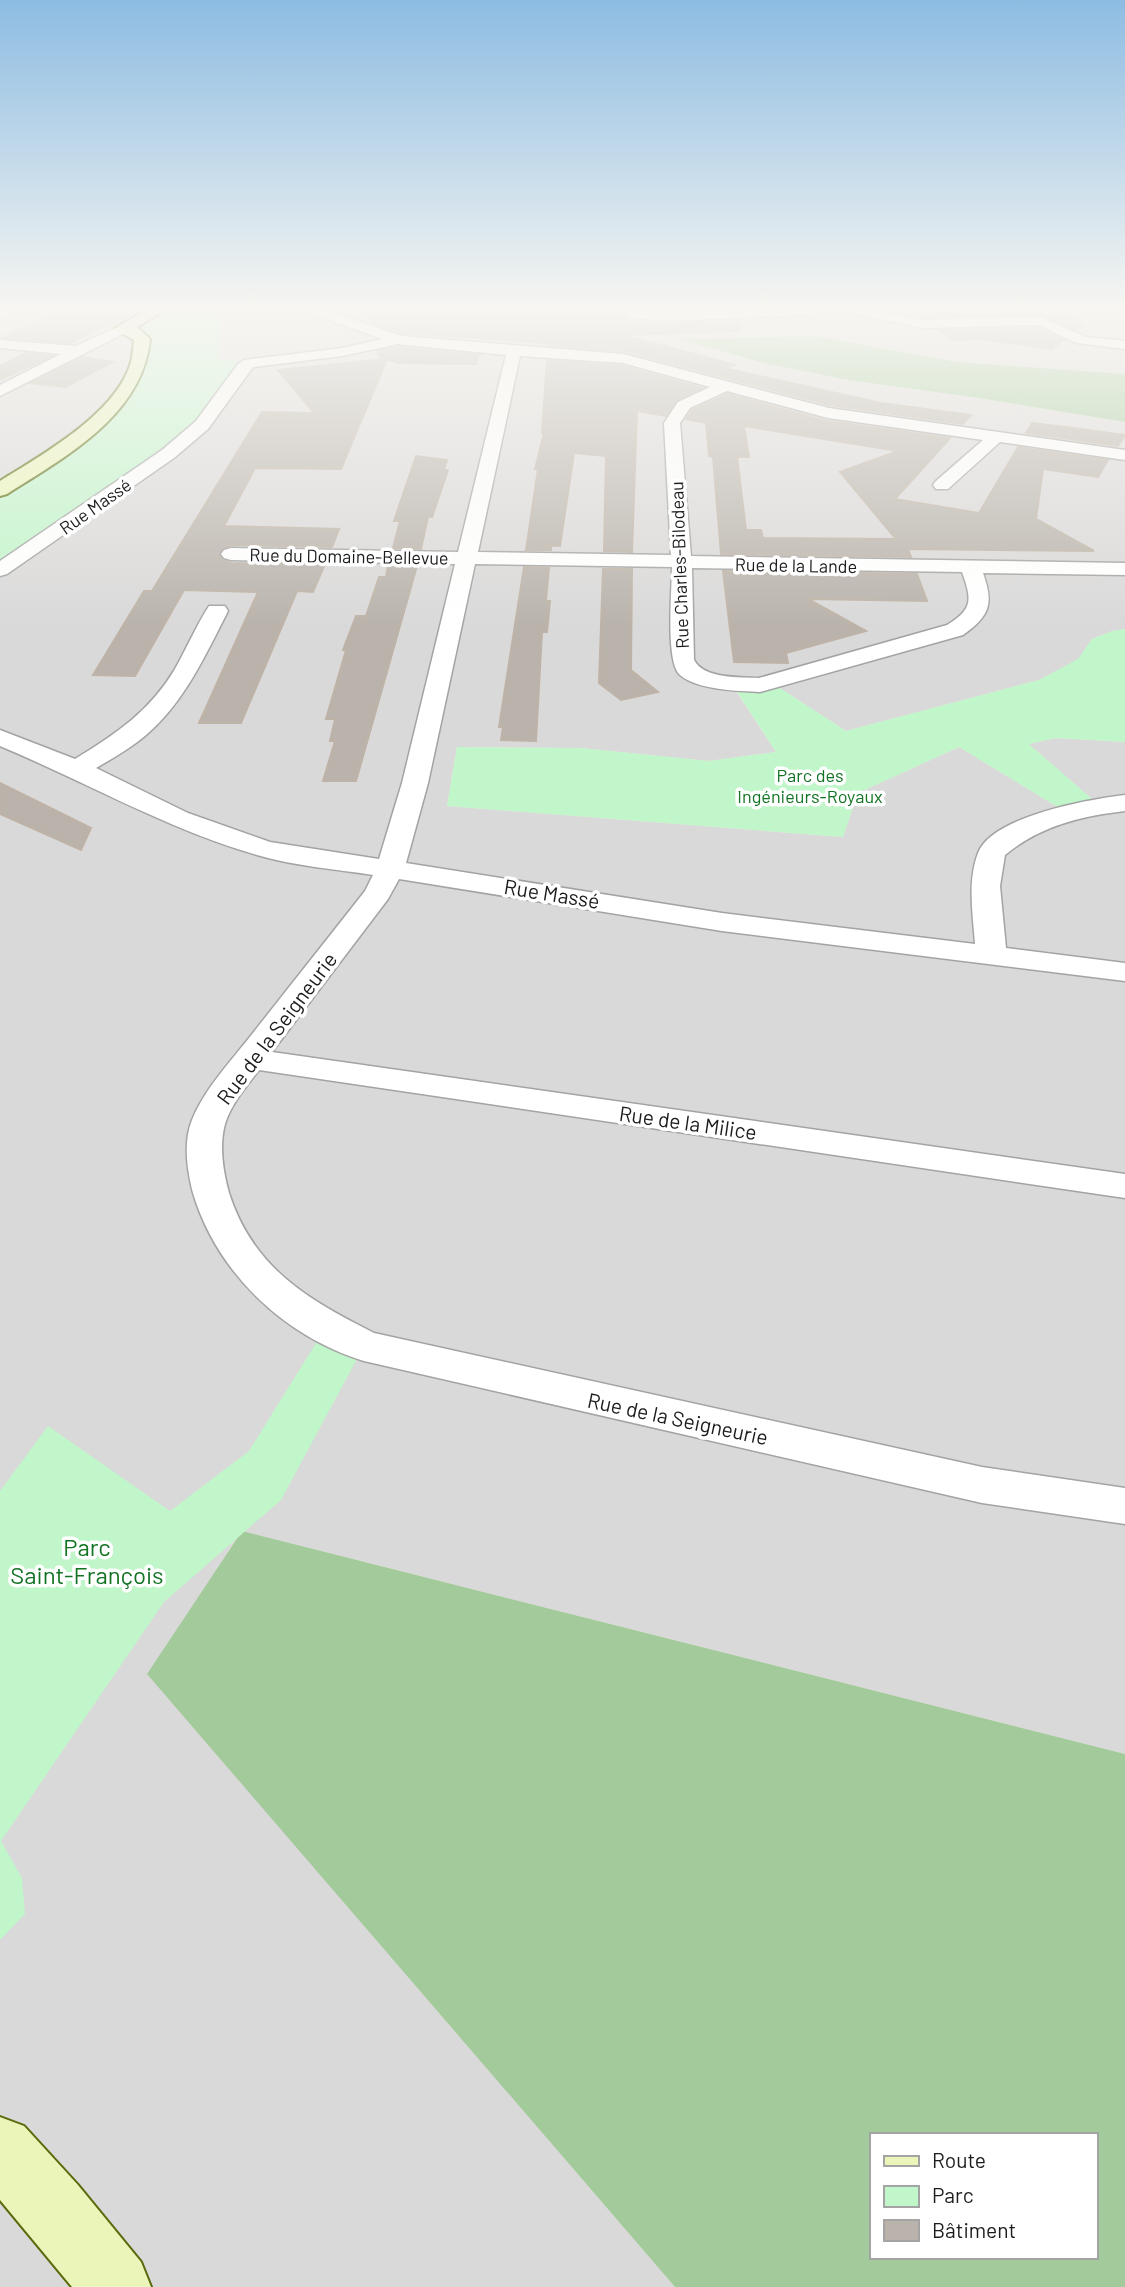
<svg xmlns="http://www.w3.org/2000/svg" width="1125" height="2287" font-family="Barlow,sans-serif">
  <rect width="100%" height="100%" fill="#edebe3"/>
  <g fill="#dad9d9">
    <path d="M 0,306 L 158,306 L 120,397 L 0,490 Z"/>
    <path d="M 217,306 L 1125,306 L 1125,374 L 957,362 L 816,336 L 682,340 L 767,364 L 848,380 L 972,397 L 1125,422 L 1125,629 L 1112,631 L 1092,639 L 1079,659 L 1039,680 L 846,731 L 772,683 L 732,685 L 776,752 L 709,761 L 581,748 L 457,747 L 447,806 L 843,837 L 858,793 L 959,747 L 1066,812 L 1099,805 L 1028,744 L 1056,738 L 1125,742 L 1125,1754 L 242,1531 L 148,1674 L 675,2287 L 0,2287 L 0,558 L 222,329 Z"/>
  </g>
  <g fill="#a3ca9a" fill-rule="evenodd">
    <path d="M 816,336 L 957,362 L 1125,374 L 1125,422 L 972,397 L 848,380 L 767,364 L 679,339 Z"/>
    <path d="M 242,1531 L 1125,1754 L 1125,2287 L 675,2287 L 147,1674 ZM 871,2135 L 1095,2135 L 1095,2257 L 871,2257 Z"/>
  </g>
  <g fill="#c1f5ca">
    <path d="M 166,306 L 217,306 L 222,328 L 218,359 L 249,363 L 202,425 L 0,570 L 0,490 L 85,432 L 143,355 L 128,329 Z"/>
    <path d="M 1125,629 L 1125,742 L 1056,738 L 1029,744 L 1100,806 L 1066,812 L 959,747 L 858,793 L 843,837 L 447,806 L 457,747 L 581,748 L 709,761 L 776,752 L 732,684 L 772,683 L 846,731 L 1039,680 L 1078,659 L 1092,639 L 1112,631 Z"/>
    <path d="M 326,1327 L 364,1346 L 281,1500 L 164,1602 L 1,1841 L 22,1878 L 25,1914 L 0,1940 L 0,1491 L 48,1426 L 170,1511 L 249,1451 Z"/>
  </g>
  <g fill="#b9b3ac" stroke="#beb3a6" stroke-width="2" fill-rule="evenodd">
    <path d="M 449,306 L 617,306 L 628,320 L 661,324 L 739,320 L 740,331 L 624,335 L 735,365 L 724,368 L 881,403 L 971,415 L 963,424 L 830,405 L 623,351 L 547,345 L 547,343 L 403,333 L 371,323 L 369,311 Z"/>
    <path d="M 638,306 L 739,306 L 739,308 L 661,310 Z"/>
    <path d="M 1023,306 L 1053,306 L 1082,325 L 1076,330 L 1040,314 L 923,317 L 916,312 Z"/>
    <path d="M 68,308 L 131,314 L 70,343 L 3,338 Z"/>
    <path d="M 1038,328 L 1064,340 L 1052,349 L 980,339 L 951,340 L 939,330 Z"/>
    <path d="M 398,347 L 481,355 L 478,355 L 476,364 L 398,363 L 387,359 L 341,469 L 255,468 L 224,526 L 339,529 L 332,547 L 231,545 L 219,552 L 222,560 L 231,563 L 325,564 L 313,592 L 297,591 L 241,723 L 199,723 L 258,592 L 184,590 L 135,676 L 93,675 L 144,591 L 152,591 L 262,412 L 314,413 L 278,370 L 385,359 L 379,356 L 378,351 Z"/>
    <path d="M 26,353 L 52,356 L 0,380 L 0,366 Z"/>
    <path d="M 83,357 L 113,362 L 65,387 L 31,383 Z"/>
    <path d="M 547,360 L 623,366 L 702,388 L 677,400 L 666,416 L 637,411 L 632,552 L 604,551 L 606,456 L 574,453 L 560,546 L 543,545 L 551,546 L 551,550 L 526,550 L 538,469 L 535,469 L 544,433 L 542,433 Z"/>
    <path d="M 727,394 L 827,421 L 950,438 L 895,499 L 979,513 L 1018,447 L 1108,460 L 1098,477 L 1043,469 L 1036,519 L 1094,551 L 908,549 L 911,557 L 721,554 L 713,457 L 709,456 L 706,423 L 686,419 L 692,410 ZM 744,426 L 898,451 L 840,472 L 896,539 L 763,538 L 761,530 L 746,530 L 737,457 L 749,457 Z"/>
    <path d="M 1032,423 L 1073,428 L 1125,435 L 1118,446 L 1026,433 Z"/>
    <path d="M 416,456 L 447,460 L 444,470 L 448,470 L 432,517 L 428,517 L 421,549 L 393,548 L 400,521 L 394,521 Z"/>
    <path d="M 388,565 L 417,566 L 356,781 L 323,781 L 335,741 L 330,741 L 335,719 L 326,719 L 346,650 L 343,650 L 356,616 L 366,616 L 379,577 L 386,577 Z"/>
    <path d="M 524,567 L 549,568 L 546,601 L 550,601 L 547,632 L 542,632 L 536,741 L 501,740 L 503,727 L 499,727 Z"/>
    <path d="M 603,569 L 632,569 L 631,670 L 658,692 L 621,700 L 599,683 Z"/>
    <path d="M 723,571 L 917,574 L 927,601 L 808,599 L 866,631 L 786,653 L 788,663 L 734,662 Z"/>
    <path d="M 0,783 L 91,828 L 81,850 L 0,814 Z"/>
  </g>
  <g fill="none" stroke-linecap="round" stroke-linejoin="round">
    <g stroke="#a3a3a3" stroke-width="3">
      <g id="street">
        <path d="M 9,306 L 28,306 L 0,320 L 0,311 Z"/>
        <path d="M 291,306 L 313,306 L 402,336 L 623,354 L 829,408 L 1125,450 L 1125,460 L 1000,442 L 948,489 L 936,489 L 933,485 L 936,481 L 983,440 L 828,418 L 727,391 L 690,408 L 680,423 L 691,556 L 1125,563 L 1125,575 L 983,573 C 994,604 990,616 963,635 L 760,692 C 738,691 697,690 680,675 C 665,662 672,589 672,567 L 475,564 L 428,783 L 406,863 L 722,913 L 975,944 C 973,915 967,882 978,853 C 992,816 1091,799 1125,795 L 1125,811 C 1081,816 1040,826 1005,855 L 1000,886 L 1006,948 L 1125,963 L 1125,981 L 722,931 L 399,879 L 388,899 L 272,1052 L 1125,1174 L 1125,1198 L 259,1070 C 246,1087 231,1104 225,1124 C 219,1146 223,1171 229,1193 C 253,1268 307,1299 374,1333 L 982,1467 L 1125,1488 L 1125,1524 L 982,1503 L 364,1361 C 284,1336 217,1273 193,1193 C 187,1170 183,1142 192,1120 C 205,1088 232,1060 253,1033 C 290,986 328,938 365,891 L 373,875 C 335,869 294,866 257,855 C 167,829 86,782 0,746 L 0,730 L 75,759 C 116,734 150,711 175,669 C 187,648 196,626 209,606 L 225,606 L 228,611 C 206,654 184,703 146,735 C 131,748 113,758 96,768 L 188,813 L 270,842 L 379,859 L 402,783 L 455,564 L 231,560 L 224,558 L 221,554 L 224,550 L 231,548 L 458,552 L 506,355 L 398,344 L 342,356 L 253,367 L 208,429 L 174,458 L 7,574 L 0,576 L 0,561 L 162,450 L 196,421 L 238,364 L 244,360 L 342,348 L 382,339 ZM 520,356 L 623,363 L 710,387 L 678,402 L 664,423 L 671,555 L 478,552 ZM 692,568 L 962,572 C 972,600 973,609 947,625 L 759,678 C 740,677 704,679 694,660 Z"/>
        <path d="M 619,306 L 634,306 L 637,310 L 661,313 L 859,306 L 922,320 L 1040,317 L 1086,337 L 1125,341 L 1125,349 L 1076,343 L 1039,325 L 922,328 L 851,313 L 661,321 L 628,317 Z"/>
        <path d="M 122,325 L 127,326 L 127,332 L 0,396 L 0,385 L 61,354 L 0,348 L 0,340 L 76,346 Z"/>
      </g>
    </g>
    <g stroke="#586b0b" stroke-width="4">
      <g id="secondary">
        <path d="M 153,306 L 172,306 L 137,327 L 150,339 C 143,415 65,457 7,494 L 0,496 L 0,481 C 42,455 117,413 131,362 C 133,355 133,347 134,340 L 114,329 Z"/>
        <path d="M 0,2117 L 24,2126 L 78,2185 L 141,2262 L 151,2287 L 72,2287 L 0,2200 Z"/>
      </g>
    </g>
    <use href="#street" fill="#fff" fill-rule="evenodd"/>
    <use href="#secondary" fill="#ecf5b9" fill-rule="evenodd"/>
  </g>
  <linearGradient id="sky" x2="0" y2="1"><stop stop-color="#8dbce2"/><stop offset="0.49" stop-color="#f7f6f2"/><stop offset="1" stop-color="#f7f6f2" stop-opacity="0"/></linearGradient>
  <rect width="1125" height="627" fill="url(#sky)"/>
  <g text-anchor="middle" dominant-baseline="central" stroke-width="7" stroke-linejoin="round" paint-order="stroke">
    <g font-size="18" fill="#1c1c1c" stroke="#fff">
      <text transform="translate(95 506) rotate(-35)">Rue Massé</text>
      <text transform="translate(349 556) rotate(1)">Rue du Domaine-Bellevue</text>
      <text transform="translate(679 565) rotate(-92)">Rue Charles-Bilodeau</text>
      <text transform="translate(796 565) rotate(1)">Rue de la Lande</text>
    </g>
    <g font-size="18" fill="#127323" stroke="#fff">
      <text x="810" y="775">Parc des<tspan x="810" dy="21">Ingénieurs-Royaux</tspan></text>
    </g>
    <g font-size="21" fill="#1c1c1c" stroke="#fff">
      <text transform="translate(552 893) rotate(9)">Rue Massé</text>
      <text transform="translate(276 1028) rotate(-53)">Rue de la Seigneurie</text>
      <text transform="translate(688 1122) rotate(8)">Rue de la Milice</text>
      <text transform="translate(678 1418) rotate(12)">Rue de la Seigneurie</text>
    </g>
    <g font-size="24" fill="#127323" stroke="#fff">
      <text x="87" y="1546">Parc<tspan x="87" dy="28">Saint-François</tspan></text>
    </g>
  </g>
  <rect x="870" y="2133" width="228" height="126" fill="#ffffff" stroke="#a4a4a4" stroke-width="2"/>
  <rect x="884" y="2156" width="35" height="10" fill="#ecf5b9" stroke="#a4a4a4" stroke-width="2"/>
  <text x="932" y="2168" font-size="21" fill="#1c1c1c">Route</text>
  <rect x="884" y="2186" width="35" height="21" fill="#c1f5ca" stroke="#a4a4a4" stroke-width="2"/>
  <text x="932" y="2203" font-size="21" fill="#1c1c1c">Parc</text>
  <rect x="884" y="2220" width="35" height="21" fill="#b9b3ac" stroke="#a4a4a4" stroke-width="2"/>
  <text x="932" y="2238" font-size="21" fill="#1c1c1c">Bâtiment</text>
</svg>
